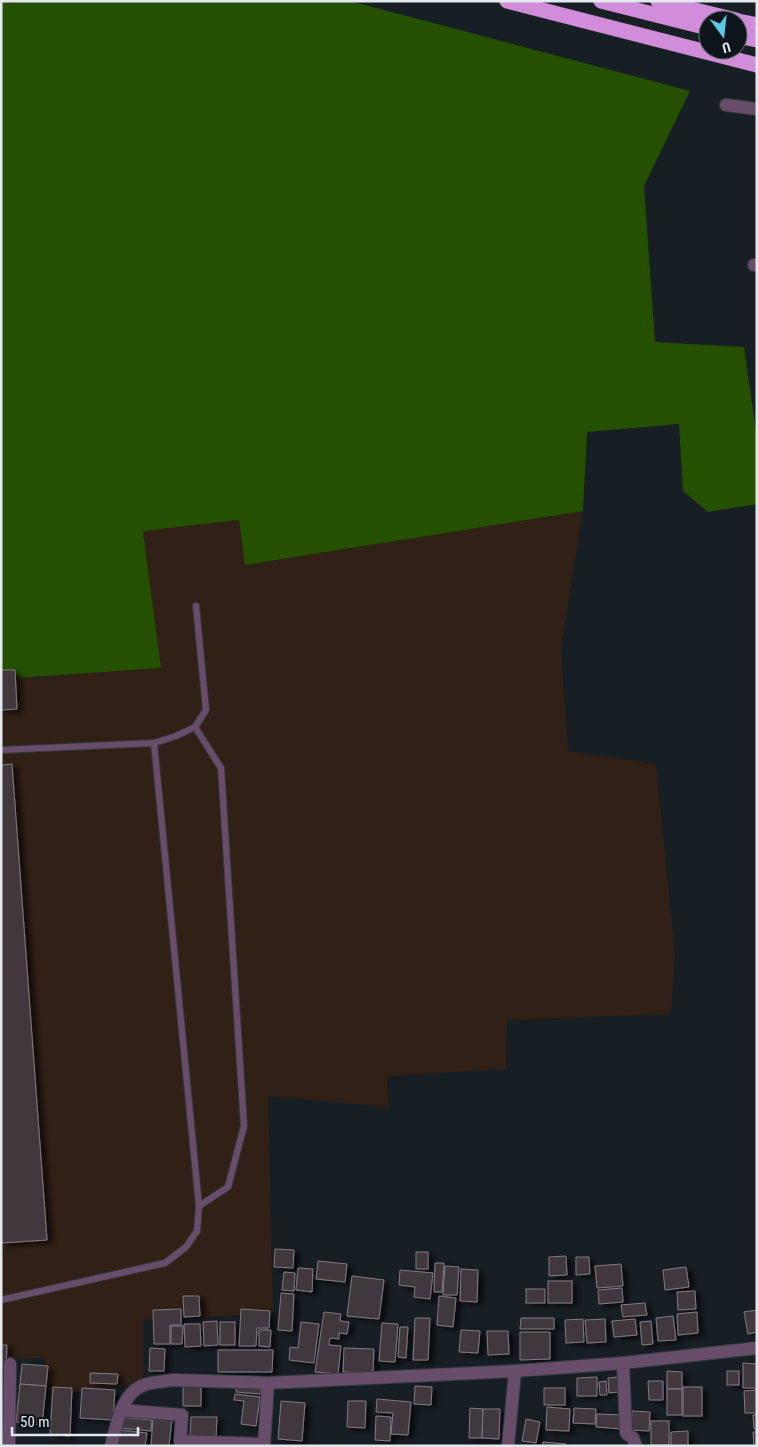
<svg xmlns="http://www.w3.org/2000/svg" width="758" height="1447" font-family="'Roboto Condensed',sans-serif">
  <defs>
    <filter id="shadow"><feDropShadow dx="5.5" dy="3" stdDeviation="2.5" flood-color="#0009"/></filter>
  </defs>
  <rect width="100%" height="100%" fill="#171e24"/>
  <path fill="#302016" d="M 583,511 L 561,649 L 568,751 L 656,764 L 675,953 L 671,1014 L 507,1020 L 506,1069 L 387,1076 L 389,1107 L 268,1096 L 273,1314 L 143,1319 L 143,1384 L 48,1395 L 44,1358 L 1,1359 L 1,679 L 161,668 L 143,531 L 239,520 L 245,565 Z"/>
  <path fill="#255000" d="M 1,1 L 350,1 L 690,91 L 644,186 L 655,342 L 744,347 L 757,438 L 757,504 L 708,512 L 683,491 L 679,424 L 587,432 L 583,511 L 245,565 L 239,520 L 143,531 L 161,668 L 1,679 Z"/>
  <g fill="#40383e" stroke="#837980" filter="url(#shadow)">
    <path d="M 1,670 L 15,670 L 17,709 L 1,710 Z"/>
    <path d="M 12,764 L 47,1240 L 1,1243 L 1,765 Z"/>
    <path d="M 275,1249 L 294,1250 L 293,1268 L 274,1267 Z"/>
    <rect x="416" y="1252" width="12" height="17"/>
    <path d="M 566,1256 L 567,1275 L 549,1276 L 549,1257 Z"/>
    <path d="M 576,1257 L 589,1257 L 590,1274 L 576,1275 Z"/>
    <path d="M 318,1261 L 347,1264 L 345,1282 L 316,1279 Z"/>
    <path d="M 435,1263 L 444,1263 L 442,1292 L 434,1292 Z"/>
    <path d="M 621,1264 L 623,1286 L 597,1288 L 595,1266 Z"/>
    <path d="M 445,1266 L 459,1267 L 457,1295 L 443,1295 Z"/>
    <path d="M 686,1267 L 689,1287 L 665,1290 L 663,1270 Z"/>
    <path d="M 298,1268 L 313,1269 L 312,1292 L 296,1290 Z"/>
    <path d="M 461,1269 L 478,1270 L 477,1302 L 460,1301 Z"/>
    <path d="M 400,1270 L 433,1273 L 430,1299 L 414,1297 L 415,1287 L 399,1285 Z"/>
    <path d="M 284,1272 L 295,1273 L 294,1291 L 282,1290 Z"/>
    <path d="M 352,1276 L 384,1280 L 379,1319 L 347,1316 Z"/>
    <rect x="548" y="1281" width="24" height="22"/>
    <path d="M 622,1288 L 623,1302 L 599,1304 L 598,1290 Z"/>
    <rect x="526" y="1289" width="19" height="14"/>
    <path d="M 695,1291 L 696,1309 L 678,1310 L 677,1292 Z"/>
    <path d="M 281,1293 L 294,1294 L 292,1331 L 278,1330 Z"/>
    <path d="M 183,1296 L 199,1296 L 200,1316 L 184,1317 Z"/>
    <path d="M 439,1296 L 456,1298 L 453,1327 L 437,1325 Z"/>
    <path d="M 645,1303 L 647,1315 L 623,1317 L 621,1305 Z"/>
    <path d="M 181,1309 L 181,1325 L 170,1325 L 170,1344 L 154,1344 L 153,1310 Z"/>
    <path d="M 241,1309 L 270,1311 L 269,1328 L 257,1328 L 256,1346 L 239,1346 Z"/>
    <path d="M 757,1310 L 757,1332 L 748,1334 L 744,1312 Z"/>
    <path d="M 324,1312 L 341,1314 L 340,1321 L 349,1322 L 347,1334 L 339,1333 L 339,1339 L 330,1338 L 329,1345 L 341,1346 L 338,1374 L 315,1372 Z"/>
    <path d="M 697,1312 L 698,1333 L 678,1335 L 677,1314 Z"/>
    <path d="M 673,1316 L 676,1340 L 658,1341 L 656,1318 Z"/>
    <path d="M 415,1318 L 430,1318 L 428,1360 L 413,1360 Z"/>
    <path d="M 521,1318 L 554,1318 L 554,1329 L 520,1329 Z"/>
    <path d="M 583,1319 L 584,1342 L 566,1343 L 565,1320 Z"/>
    <path d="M 605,1319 L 606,1342 L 587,1343 L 585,1320 Z"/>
    <path d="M 635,1319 L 637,1335 L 614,1337 L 612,1321 Z"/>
    <path d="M 217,1321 L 218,1345 L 204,1346 L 203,1322 Z"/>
    <path d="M 651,1321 L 653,1344 L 642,1345 L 640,1322 Z"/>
    <rect x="220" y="1322" width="15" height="23"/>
    <path d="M 301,1322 L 319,1324 L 314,1363 L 289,1360 L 290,1347 L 298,1348 Z"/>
    <path d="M 382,1323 L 398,1324 L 395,1362 L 379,1361 Z"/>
    <path d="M 184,1324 L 200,1324 L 201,1346 L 185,1347 Z"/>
    <path d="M 171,1326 L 183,1326 L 182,1344 L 171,1344 Z"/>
    <path d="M 400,1327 L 408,1327 L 406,1358 L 398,1357 Z"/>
    <path d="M 259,1330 L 271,1330 L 270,1347 L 259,1346 Z"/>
    <path d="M 461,1330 L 480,1331 L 478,1353 L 459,1352 Z"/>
    <path d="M 487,1331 L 508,1331 L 509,1354 L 488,1355 Z"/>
    <path d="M 520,1332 L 550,1332 L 550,1359 L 520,1360 Z"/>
    <path d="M 1,1345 L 7,1345 L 6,1367 L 1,1367 Z"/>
    <path d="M 150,1348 L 165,1349 L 164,1371 L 149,1371 Z"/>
    <path d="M 344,1348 L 374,1349 L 373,1373 L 343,1372 Z"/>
    <path d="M 218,1350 L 273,1350 L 272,1372 L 218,1372 Z"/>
    <path d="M 743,1363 L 757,1364 L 757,1388 L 743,1388 Z"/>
    <path d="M 22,1364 L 48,1366 L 46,1386 L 20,1384 Z"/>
    <path d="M 667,1371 L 682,1372 L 682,1389 L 667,1389 Z"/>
    <rect x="727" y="1371" width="12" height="14"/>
    <path d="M 90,1373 L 118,1374 L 117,1384 L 90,1383 Z"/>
    <path d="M 597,1377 L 597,1396 L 577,1396 L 577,1378 Z"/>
    <path d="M 618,1377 L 620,1392 L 609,1393 L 608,1378 Z"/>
    <path d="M 606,1381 L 607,1395 L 600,1395 L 599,1382 Z"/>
    <path d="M 648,1381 L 663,1381 L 663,1400 L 649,1400 Z"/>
    <path d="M 183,1382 L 201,1383 L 201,1406 L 183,1406 Z"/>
    <path d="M 20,1384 L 46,1386 L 42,1425 L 16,1422 Z"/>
    <path d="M 237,1384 L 261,1387 L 260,1394 L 236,1392 Z"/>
    <path d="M 415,1386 L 432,1387 L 431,1405 L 414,1404 Z"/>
    <path d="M 53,1387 L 72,1388 L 70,1436 L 50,1434 Z"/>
    <rect x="683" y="1387" width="19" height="29"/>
    <path d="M 82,1388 L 115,1390 L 113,1420 L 80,1418 Z"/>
    <rect x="544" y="1388" width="21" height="17"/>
    <rect x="667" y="1389" width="15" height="26"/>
    <path d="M 757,1390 L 757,1413 L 745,1413 L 744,1391 Z"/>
    <path d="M 235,1394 L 260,1397 L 256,1426 L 241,1424 L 244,1401 L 234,1400 Z"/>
    <path d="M 377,1399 L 411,1402 L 408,1435 L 391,1434 L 393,1413 L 376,1412 Z"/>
    <path d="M 281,1401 L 305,1403 L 302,1441 L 278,1439 Z"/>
    <path d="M 348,1401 L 366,1401 L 365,1428 L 347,1427 Z"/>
    <path d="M 547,1407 L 570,1409 L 569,1431 L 546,1430 Z"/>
    <path d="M 470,1408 L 483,1409 L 482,1438 L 469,1438 Z"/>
    <path d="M 574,1408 L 596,1409 L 595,1424 L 573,1423 Z"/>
    <path d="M 483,1409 L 500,1409 L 499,1439 L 482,1438 Z"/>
    <path d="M 632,1411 L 650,1412 L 649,1431 L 631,1430 Z"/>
    <path d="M 597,1414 L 622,1415 L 621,1429 L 596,1427 Z"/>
    <path d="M 753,1415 L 757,1415 L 757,1429 L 754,1429 Z"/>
    <path d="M 376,1416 L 391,1417 L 390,1441 L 375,1440 Z"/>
    <path d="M 122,1417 L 152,1420 L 151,1431 L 120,1428 Z"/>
    <path d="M 191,1417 L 217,1417 L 216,1437 L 190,1436 Z"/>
    <path d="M 153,1418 L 172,1419 L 169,1446 L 151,1446 Z"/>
    <path d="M 526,1419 L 540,1422 L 536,1443 L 522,1441 Z"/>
    <rect x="651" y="1421" width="18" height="24"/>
    <path d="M 120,1430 L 147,1433 L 145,1446 L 118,1446 Z"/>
    <path d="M 688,1431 L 688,1446 L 671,1446 L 671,1432 Z"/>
    <path d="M 753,1432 L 757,1432 L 757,1446 L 754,1446 Z"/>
    <path d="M 543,1442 L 566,1444 L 565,1446 L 543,1446 Z"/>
  </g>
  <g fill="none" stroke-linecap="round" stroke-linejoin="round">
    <g stroke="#343a40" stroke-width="8">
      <g id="service">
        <path d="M 195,727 L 221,768 L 244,1126 L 228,1187 L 199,1206"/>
        <path d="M 1,750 L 154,743 L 176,736 L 195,727 L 206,710 L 196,606"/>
        <path d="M 1,1300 L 165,1263 L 186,1247 L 197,1231 L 199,1206 L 154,743"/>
      </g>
    </g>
    <g stroke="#343a40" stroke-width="14">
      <g id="minor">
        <path d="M 726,105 L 757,109"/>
        <path d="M 754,265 L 757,265"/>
        <path d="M 623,1363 L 626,1433 L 633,1438 L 636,1446"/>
        <path d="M 121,1410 L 182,1415 L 180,1441 L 264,1444"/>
        <path d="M 9,1446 L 10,1364"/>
        <path d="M 111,1446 C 117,1424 121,1391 147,1384 C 155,1382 165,1381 174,1380 L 268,1383 L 515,1371 L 623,1363 L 757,1348"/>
        <path d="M 264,1446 L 268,1383"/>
        <path d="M 508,1446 L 515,1371"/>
      </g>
    </g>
    <g stroke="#343a40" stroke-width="16">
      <g id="motorway">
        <path d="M 507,1 L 757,65"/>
        <path d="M 601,1 L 708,28"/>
        <path d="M 658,1 L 736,20"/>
        <path d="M 738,21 L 757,25"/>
        <path d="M 738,36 L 757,40"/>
      </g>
    </g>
    <use href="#service" stroke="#684d6b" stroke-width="6"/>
    <use href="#minor" stroke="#684d6b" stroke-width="12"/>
    <use href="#motorway" stroke="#d18dd9" stroke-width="15"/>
  </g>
  <rect width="758" height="1447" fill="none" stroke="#e4e9ed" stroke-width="5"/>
  <g transform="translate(723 35) rotate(165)"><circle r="24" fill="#0e151a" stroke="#646a6e"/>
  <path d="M0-4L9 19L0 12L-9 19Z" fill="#5bc8e6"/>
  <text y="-8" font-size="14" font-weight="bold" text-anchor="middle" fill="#e4e9ed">U</text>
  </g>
  <path d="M12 1427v8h126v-8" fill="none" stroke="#e4e9ed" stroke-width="2.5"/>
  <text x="20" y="1427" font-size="15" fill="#e4e9ed" stroke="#0e151a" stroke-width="4" paint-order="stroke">50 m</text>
</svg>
